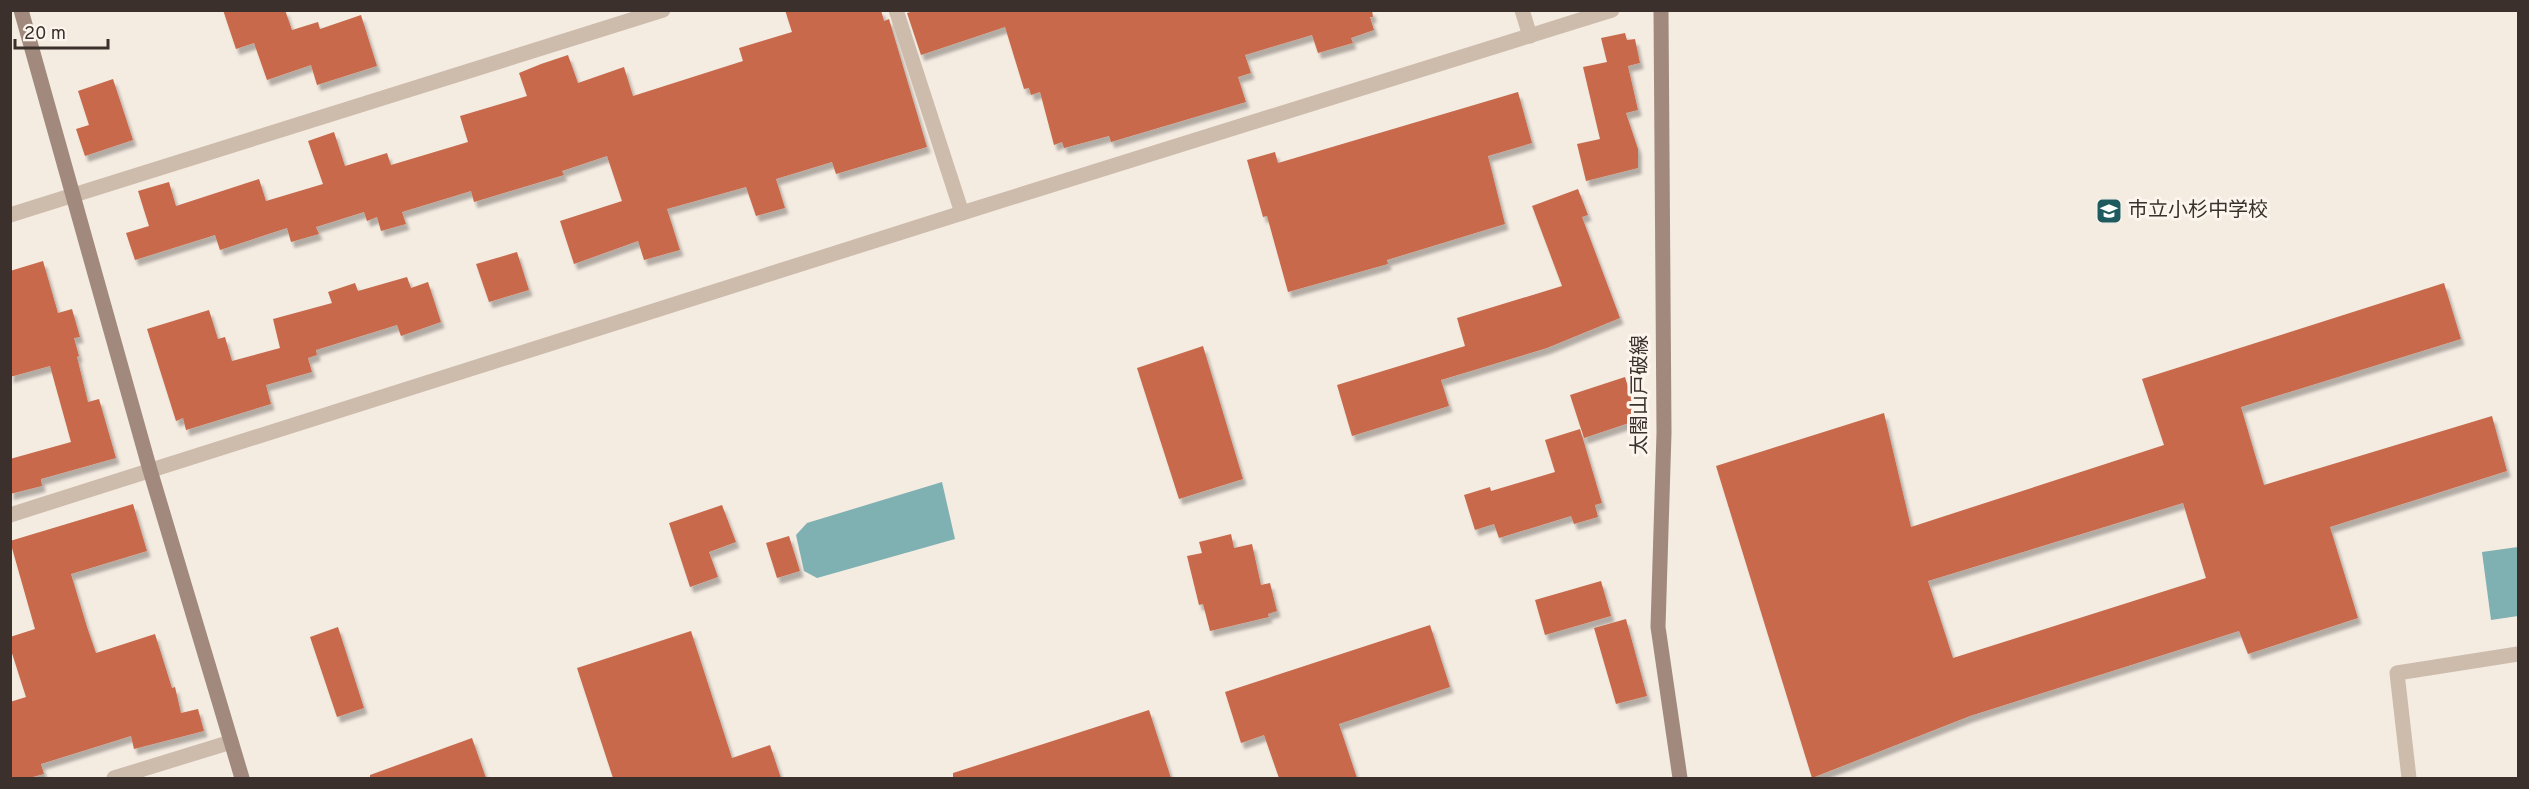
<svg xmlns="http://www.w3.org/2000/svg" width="2529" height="789" font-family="Overpass,'Noto Sans JP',sans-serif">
  <defs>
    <filter id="shadow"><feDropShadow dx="3.5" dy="6" stdDeviation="1.5" flood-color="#0004"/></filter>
  </defs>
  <rect width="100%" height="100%" fill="#f4ebe1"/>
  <g fill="#7fb0b2">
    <path d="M 942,482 L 955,539 L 817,578 L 804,571 L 796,535 L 807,523 Z"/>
    <path d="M 2518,547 L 2518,616 L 2491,620 L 2482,552 Z"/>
  </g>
  <g fill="#c8694b" fill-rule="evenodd" filter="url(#shadow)">
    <path d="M 223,10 L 285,10 L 292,30 L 318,22 L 320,29 L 361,15 L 377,66 L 317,85 L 311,65 L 267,80 L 254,43 L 236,49 Z"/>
    <path d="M 785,10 L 881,10 L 884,21 L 889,19 L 927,147 L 836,174 L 832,162 L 776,179 L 785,208 L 756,216 L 746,187 L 667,209 L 680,250 L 644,260 L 638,241 L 574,264 L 560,221 L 622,201 L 607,156 L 562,171 L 564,175 L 474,202 L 471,191 L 402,212 L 406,224 L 381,231 L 377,217 L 367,221 L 364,212 L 316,227 L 319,234 L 291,242 L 287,228 L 220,250 L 215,235 L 135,260 L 126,233 L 149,226 L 138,191 L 169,182 L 176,206 L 259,179 L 266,201 L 323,184 L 308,141 L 334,132 L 345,166 L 387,153 L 391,165 L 468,142 L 460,116 L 527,96 L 519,73 L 541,64 L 568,55 L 578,83 L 624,67 L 633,96 L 743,61 L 739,48 L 792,32 Z"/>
    <path d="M 917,10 L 1372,10 L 1373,17 L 1370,17 L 1374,30 L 1351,38 L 1353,43 L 1318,53 L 1312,35 L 1245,55 L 1251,73 L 1238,77 L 1246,102 L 1111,142 L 1109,136 L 1064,148 L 1062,142 L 1054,145 L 1040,92 L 1031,95 L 1029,88 L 1024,89 L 1005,27 L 921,55 L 907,13 Z"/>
    <path d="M 1625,33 L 1627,40 L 1635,39 L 1640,63 L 1628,66 L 1638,110 L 1626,113 L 1638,149 L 1638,168 L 1586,181 L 1577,144 L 1600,139 L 1583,67 L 1607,62 L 1601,38 Z"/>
    <path d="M 113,79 L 133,140 L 85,156 L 76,129 L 89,125 L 78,91 Z"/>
    <path d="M 1518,92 L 1532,143 L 1488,156 L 1505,224 L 1387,260 L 1388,264 L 1288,292 L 1267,216 L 1263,217 L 1247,160 L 1275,152 L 1278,163 Z"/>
    <path d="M 1578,189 L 1588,215 L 1582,217 L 1620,318 L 1547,348 L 1441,380 L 1449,406 L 1352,436 L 1337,385 L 1465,346 L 1457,318 L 1562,286 L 1532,206 Z"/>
    <path d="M 517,252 L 529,290 L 489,302 L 476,264 Z"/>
    <path d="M 43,261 L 58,313 L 72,309 L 80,337 L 74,338 L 79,356 L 77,357 L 88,402 L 99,399 L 116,458 L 41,479 L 42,486 L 10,494 L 10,459 L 71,442 L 50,366 L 10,377 L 10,271 Z"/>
    <path d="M 407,277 L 411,288 L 428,282 L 441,322 L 401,336 L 397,325 L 316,350 L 317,355 L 308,358 L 312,372 L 266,385 L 271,404 L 186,430 L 183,418 L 176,421 L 147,329 L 209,310 L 218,339 L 225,337 L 232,361 L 280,348 L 273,319 L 332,303 L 328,292 L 355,283 L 358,291 Z"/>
    <path d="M 2444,283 L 2461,339 L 2241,407 L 2264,485 L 2492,416 L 2507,471 L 2330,527 L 2358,618 L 2248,654 L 2239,631 L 1970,716 L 1812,778 L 1716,466 L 1884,413 L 1911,527 L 2164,445 L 2142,379 ZM 2183,503 L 2206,578 L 1953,658 L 1928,581 Z"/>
    <path d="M 1203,346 L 1243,479 L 1179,499 L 1137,368 Z"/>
    <path d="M 1625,377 L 1638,420 L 1584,438 L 1570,395 Z"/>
    <path d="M 1580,429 L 1602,503 L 1595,505 L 1598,517 L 1574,524 L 1571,516 L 1499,538 L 1494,524 L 1475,530 L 1464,495 L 1490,487 L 1491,491 L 1555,472 L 1545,440 Z"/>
    <path d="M 133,504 L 147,551 L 71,574 L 87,627 L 96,653 L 155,634 L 172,688 L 175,687 L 181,713 L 198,709 L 204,731 L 134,749 L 131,736 L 41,764 L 44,774 L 29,778 L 10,778 L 10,702 L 26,697 L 10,647 L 10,637 L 35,629 L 10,541 Z"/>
    <path d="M 722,505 L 736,542 L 709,552 L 718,577 L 690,587 L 669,523 Z"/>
    <path d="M 1231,534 L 1234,548 L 1252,544 L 1261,585 L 1270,583 L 1277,611 L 1268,614 L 1269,617 L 1210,631 L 1203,604 L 1199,605 L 1187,556 L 1202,553 L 1199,542 Z"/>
    <path d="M 789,536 L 800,571 L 777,578 L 766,543 Z"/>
    <path d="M 1601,581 L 1611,616 L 1545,635 L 1535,600 Z"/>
    <path d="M 1626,619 L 1647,696 L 1616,704 L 1594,628 Z"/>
    <path d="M 1430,625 L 1450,687 L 1339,724 L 1357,778 L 1279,778 L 1264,735 L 1241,743 L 1225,692 Z"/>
    <path d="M 338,627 L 364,708 L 337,717 L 310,637 Z"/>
    <path d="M 691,631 L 732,758 L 770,745 L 781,778 L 613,778 L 577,668 Z"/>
    <path d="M 1149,710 L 1171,778 L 953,778 L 953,773 Z"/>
    <path d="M 472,738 L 486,778 L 370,778 L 370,775 Z"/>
  </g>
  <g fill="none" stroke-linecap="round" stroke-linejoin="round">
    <g stroke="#cdbbac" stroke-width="15">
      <path d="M 896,10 L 962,213"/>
      <path d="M 1522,10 L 1530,36"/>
      <path d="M 10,215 L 663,10"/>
      <path d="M 10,515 L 962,213 L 1612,10"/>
      <path d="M 114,778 L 231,742"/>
      <path d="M 2409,778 L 2397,673 L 2518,654"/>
    </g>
    <g stroke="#a18a7d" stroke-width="15">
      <path d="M 21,10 L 150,470 L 242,778"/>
      <path d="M 1661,10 L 1664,433 L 1658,627 L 1680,778"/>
    </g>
  </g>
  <defs>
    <g id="school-square" transform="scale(1.35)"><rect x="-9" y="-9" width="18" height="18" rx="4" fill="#1f5a5e" stroke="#fbf5ee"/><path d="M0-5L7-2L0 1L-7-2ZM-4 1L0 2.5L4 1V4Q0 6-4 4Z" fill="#fff"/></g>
  </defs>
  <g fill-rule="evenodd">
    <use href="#school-square" x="2109" y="211"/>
  </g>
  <g text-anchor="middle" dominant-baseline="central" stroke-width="6" stroke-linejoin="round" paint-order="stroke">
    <g font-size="20" fill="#3b302b" stroke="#fbf5ee" text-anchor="start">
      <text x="2128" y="211">市立小杉中学校</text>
    </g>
    <g font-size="20" fill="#3b302b" stroke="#fbf5ee">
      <text transform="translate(1641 395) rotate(-90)">太閤山戸破線</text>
    </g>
  </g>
  <rect width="2529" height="789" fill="none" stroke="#3b302b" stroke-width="24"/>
  <path d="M15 39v9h93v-9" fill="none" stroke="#3b302b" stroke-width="3"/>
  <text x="24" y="39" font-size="18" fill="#3b302b" stroke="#fbf5ee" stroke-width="4.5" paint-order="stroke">20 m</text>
</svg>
